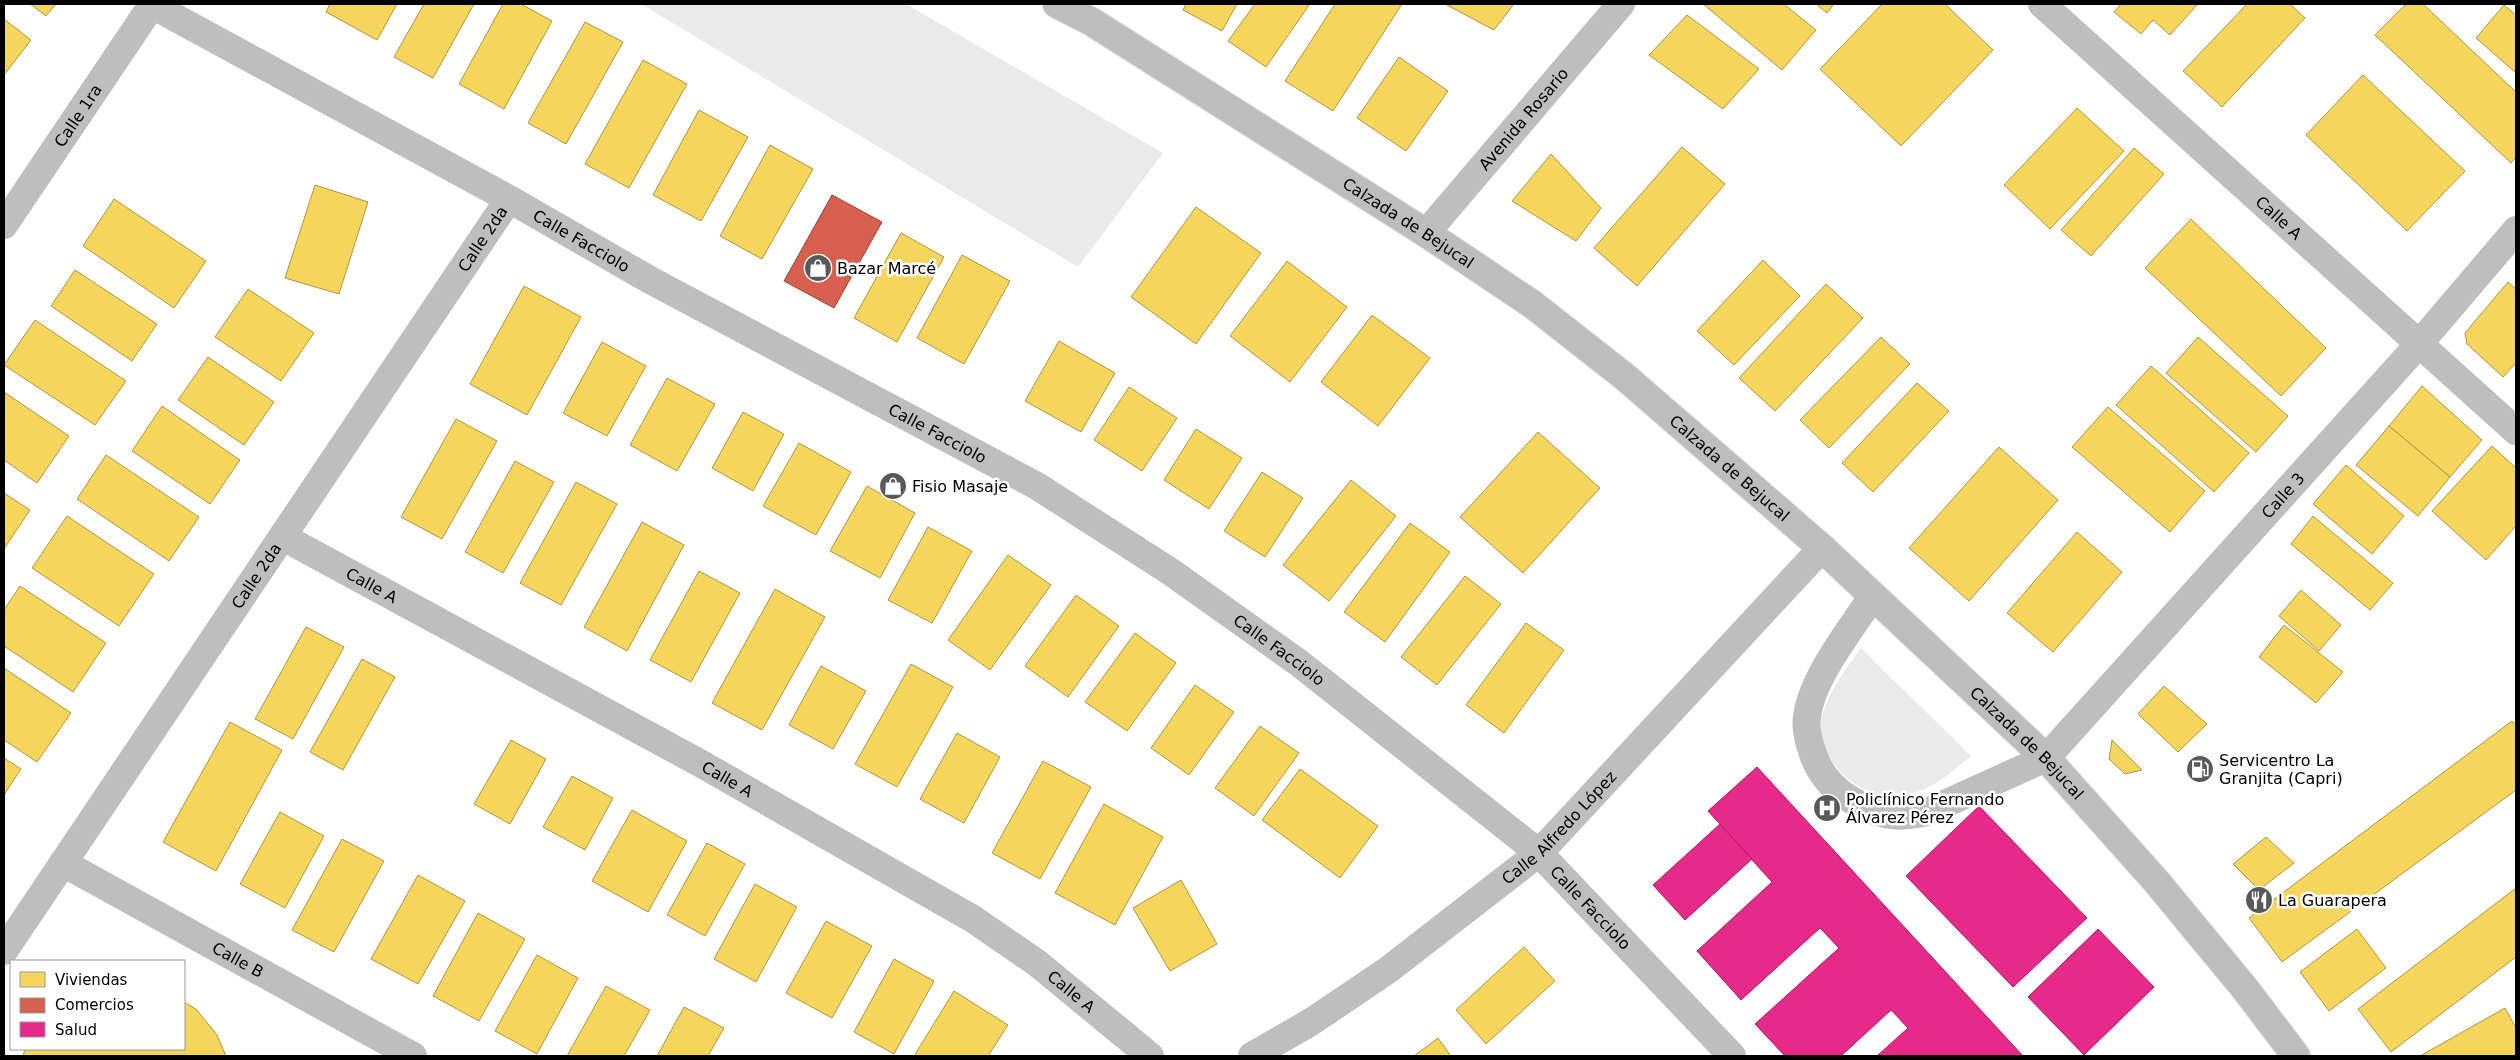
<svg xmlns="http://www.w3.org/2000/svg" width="2520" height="1060" font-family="'DejaVu Sans',sans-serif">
  <rect width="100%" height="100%" fill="#fff"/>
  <g fill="#eaeaea">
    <path d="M 641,4 L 906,4 L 1163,153 L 1078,267 Z"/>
    <path d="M 1861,648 L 1971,756 C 1957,767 1941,782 1925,789 C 1886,806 1843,788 1826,750 C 1823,743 1819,729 1821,721 C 1827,693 1845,670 1861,648 Z"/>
  </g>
  <g fill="#f6d55c" stroke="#ac9540">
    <path d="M 30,4 L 56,4 L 46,16 Z"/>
    <path d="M 330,4 L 397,4 L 377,40 L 326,12 Z"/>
    <path d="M 424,4 L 474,4 L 433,78 L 394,57 Z"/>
    <path d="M 503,4 L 521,4 L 552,21 L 504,109 L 459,84 Z"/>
    <path d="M 1186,4 L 1237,4 L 1222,31 L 1183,10 Z"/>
    <path d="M 1255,4 L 1310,4 L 1266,67 L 1228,41 Z"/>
    <path d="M 1335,4 L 1402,4 L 1333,111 L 1285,81 Z"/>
    <path d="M 1445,4 L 1514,4 L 1494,30 Z"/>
    <path d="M 1703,4 L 1784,4 L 1816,30 L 1782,70 Z"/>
    <path d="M 1816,4 L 1834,4 L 1827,13 Z"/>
    <path d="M 1882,4 L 1945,4 L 1993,50 L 1901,146 L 1820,69 Z"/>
    <path d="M 2121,4 L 2198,4 L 2170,35 L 2153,20 L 2141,34 L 2114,12 Z"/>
    <path d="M 2247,4 L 2290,4 L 2305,18 L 2222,107 L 2183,71 Z"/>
    <path d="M 2406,4 L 2423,4 L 2516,92 L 2516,157 L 2511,163 L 2375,35 Z"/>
    <path d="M 2504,5 L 2516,15 L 2516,73 L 2476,38 Z"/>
    <path d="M 1687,15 L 1759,69 L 1723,109 L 1649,55 Z"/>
    <path d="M 4,19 L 31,40 L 4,75 Z"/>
    <path d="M 585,22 L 623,42 L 566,144 L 528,123 Z"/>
    <path d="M 1399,57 L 1448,91 L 1406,151 L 1357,118 Z"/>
    <path d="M 643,60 L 687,84 L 629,188 L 585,164 Z"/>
    <path d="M 2363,75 L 2465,171 L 2407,231 L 2306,135 Z"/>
    <path d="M 2077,108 L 2124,151 L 2050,229 L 2004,185 Z"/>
    <path d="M 699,110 L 748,137 L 701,221 L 653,195 Z"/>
    <path d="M 770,145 L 813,169 L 762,259 L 720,236 Z"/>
    <path d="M 1682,147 L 1725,184 L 1637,286 L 1594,248 Z"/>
    <path d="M 2134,148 L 2164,174 L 2091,256 L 2061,230 Z"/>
    <path d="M 1551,154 L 1601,208 L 1576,241 L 1512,201 Z"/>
    <path d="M 315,185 L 368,202 L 339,294 L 285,278 Z"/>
    <path d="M 114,199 L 206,261 L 174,308 L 83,246 Z"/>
    <path d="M 1196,207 L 1261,253 L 1196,344 L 1131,297 Z"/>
    <path d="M 2191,219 L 2326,348 L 2281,396 L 2145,268 Z"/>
    <path d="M 901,233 L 944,257 L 897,342 L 854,318 Z"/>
    <path d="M 962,255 L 1010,281 L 964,364 L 917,338 Z"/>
    <path d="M 1763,260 L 1800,296 L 1734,365 L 1697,331 Z"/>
    <path d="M 1287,261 L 1347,307 L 1290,382 L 1230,336 Z"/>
    <path d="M 75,270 L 157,324 L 132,361 L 51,306 Z"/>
    <path d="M 2508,282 L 2516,289 L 2516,363 L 2503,377 L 2467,344 L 2465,333 Z"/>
    <path d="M 1826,284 L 1863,318 L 1775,411 L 1739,378 Z"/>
    <path d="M 524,286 L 581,317 L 527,415 L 470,384 Z"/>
    <path d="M 248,289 L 314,333 L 281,381 L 215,337 Z"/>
    <path d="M 1372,315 L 1430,358 L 1378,426 L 1321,382 Z"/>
    <path d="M 35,320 L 126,381 L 95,425 L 4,365 Z"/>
    <path d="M 1881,337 L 1910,364 L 1829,448 L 1800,420 Z"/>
    <path d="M 2198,337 L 2288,416 L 2256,452 L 2166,373 Z"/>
    <path d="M 1059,341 L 1115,373 L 1081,432 L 1025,401 Z"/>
    <path d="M 602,342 L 646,366 L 607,436 L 563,413 Z"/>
    <path d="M 208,357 L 274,402 L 244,445 L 178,400 Z"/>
    <path d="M 2151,366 L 2249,453 L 2214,492 L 2116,405 Z"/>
    <path d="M 667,378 L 715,404 L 677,471 L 630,445 Z"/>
    <path d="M 1917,383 L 1949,411 L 1873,492 L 1842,463 Z"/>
    <path d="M 2422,386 L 2482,440 L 2450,477 L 2389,426 Z"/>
    <path d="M 1129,387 L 1177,418 L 1142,471 L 1094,440 Z"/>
    <path d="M 4,392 L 69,436 L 37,483 L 4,460 Z"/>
    <path d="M 162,406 L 240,460 L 210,504 L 132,451 Z"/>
    <path d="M 2108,407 L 2205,491 L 2170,532 L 2072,447 Z"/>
    <path d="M 743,412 L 784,434 L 753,491 L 712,468 Z"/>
    <path d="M 456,419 L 497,441 L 442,539 L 401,517 Z"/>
    <path d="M 2389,426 L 2450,477 L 2418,516 L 2356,465 Z"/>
    <path d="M 1196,429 L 1242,458 L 1209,509 L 1164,480 Z"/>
    <path d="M 1538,432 L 1600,488 L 1523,573 L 1460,517 Z"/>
    <path d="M 799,443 L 851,472 L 816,535 L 763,506 Z"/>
    <path d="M 2492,446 L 2516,468 L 2516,526 L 2486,560 L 2432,511 Z"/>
    <path d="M 1999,447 L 2058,500 L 1969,601 L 1909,548 Z"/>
    <path d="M 106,455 L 199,517 L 169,561 L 77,499 Z"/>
    <path d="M 515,461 L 554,482 L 503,573 L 465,552 Z"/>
    <path d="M 2346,465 L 2404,516 L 2372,554 L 2313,504 Z"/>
    <path d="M 1262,472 L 1303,498 L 1265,557 L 1224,531 Z"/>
    <path d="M 1351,480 L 1396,516 L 1329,601 L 1283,565 Z"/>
    <path d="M 576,482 L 617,504 L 561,605 L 520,583 Z"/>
    <path d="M 867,486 L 915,513 L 880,578 L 830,551 Z"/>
    <path d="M 4,493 L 30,510 L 4,549 Z"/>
    <path d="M 67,516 L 154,574 L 119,626 L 32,568 Z"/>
    <path d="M 2313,516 L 2393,583 L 2370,610 L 2291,544 Z"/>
    <path d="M 642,522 L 684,545 L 627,651 L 584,627 Z"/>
    <path d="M 1410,523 L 1450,552 L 1385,642 L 1344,612 Z"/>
    <path d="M 928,527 L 972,551 L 932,623 L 888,600 Z"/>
    <path d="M 2077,532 L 2122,572 L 2053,652 L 2007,613 Z"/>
    <path d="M 1008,555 L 1051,585 L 990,670 L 948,640 Z"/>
    <path d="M 699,571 L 740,593 L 691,682 L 650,660 Z"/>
    <path d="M 1465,576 L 1501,604 L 1437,685 L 1401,657 Z"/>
    <path d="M 20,586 L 106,643 L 73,692 L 4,646 L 4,610 Z"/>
    <path d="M 775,589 L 825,617 L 762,730 L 712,703 Z"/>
    <path d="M 2301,590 L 2341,625 L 2319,651 L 2279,616 Z"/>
    <path d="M 1076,595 L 1119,626 L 1068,697 L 1025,666 Z"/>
    <path d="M 1526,623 L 1564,650 L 1504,733 L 1466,705 Z"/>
    <path d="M 2284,625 L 2343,672 L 2316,703 L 2259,657 Z"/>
    <path d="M 306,627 L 344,647 L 293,739 L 255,719 Z"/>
    <path d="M 1135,633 L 1176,663 L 1127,731 L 1085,702 Z"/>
    <path d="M 362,659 L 395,677 L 343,770 L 310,752 Z"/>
    <path d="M 911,664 L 953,687 L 897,787 L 855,764 Z"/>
    <path d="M 821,666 L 866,691 L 833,749 L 789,725 Z"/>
    <path d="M 4,668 L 71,713 L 37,762 L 4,740 Z"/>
    <path d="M 1195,685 L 1234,712 L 1189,775 L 1151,748 Z"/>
    <path d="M 2164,686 L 2207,724 L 2178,752 L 2138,714 Z"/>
    <path d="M 2512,721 L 2516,726 L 2516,790 L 2282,962 L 2249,918 Z"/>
    <path d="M 230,722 L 282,750 L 216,871 L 163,842 Z"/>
    <path d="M 1260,726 L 1299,753 L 1254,816 L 1215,788 Z"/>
    <path d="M 957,733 L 1000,757 L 964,823 L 920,799 Z"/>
    <path d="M 511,740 L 546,759 L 510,824 L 474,804 Z"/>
    <path d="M 2112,740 L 2142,770 L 2125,774 L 2109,759 Z"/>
    <path d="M 4,758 L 21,769 L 4,795 Z"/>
    <path d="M 1043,761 L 1091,787 L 1040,879 L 992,853 Z"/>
    <path d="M 1300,769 L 1378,826 L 1340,878 L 1262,820 Z"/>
    <path d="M 572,776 L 613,798 L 585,850 L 543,827 Z"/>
    <path d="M 1104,804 L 1163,837 L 1115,925 L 1055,893 Z"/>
    <path d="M 632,810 L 687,841 L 648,912 L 592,881 Z"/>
    <path d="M 280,812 L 324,836 L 285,908 L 240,884 Z"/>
    <path d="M 2266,837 L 2294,863 L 2259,890 L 2233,864 Z"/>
    <path d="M 342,839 L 384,861 L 334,952 L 292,930 Z"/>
    <path d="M 707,843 L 745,864 L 705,936 L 667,915 Z"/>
    <path d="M 418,875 L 465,901 L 418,984 L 371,959 Z"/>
    <path d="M 1181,880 L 1217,944 L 1170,971 L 1133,908 Z"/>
    <path d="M 755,884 L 797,907 L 756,982 L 714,959 Z"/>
    <path d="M 2516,888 L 2516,957 L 2391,1052 L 2358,1009 Z"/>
    <path d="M 478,913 L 525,939 L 479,1021 L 433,996 Z"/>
    <path d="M 826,921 L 872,946 L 832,1018 L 786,993 Z"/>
    <path d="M 2357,929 L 2386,968 L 2329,1011 L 2300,972 Z"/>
    <path d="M 1524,947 L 1555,981 L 1486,1044 L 1456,1010 Z"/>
    <path d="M 537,955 L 578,978 L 537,1054 L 495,1031 Z"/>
    <path d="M 894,959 L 934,981 L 894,1054 L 854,1032 Z"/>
    <path d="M 606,986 L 650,1010 L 624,1056 L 567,1056 Z"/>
    <path d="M 954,991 L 1008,1025 L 988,1056 L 914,1056 Z"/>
    <path d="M 184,1002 L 196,1009 L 217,1035 L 226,1056 L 23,1056 L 25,1049 L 184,1049 Z"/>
    <path d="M 684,1007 L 724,1028 L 708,1056 L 657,1056 Z"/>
    <path d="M 2505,1008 L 2516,1028 L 2516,1056 L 2420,1056 Z"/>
    <path d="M 1438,1038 L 1451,1056 L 1414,1056 Z"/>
  </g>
  <path fill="#d6604d" stroke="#964336" d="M 832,195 L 882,222 L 834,308 L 784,281 Z"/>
  <g fill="#e7298a" stroke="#a21d61">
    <path d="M 1757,767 L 2023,1056 L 1877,1056 L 1908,1028 L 1891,1010 L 1841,1056 L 1785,1056 L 1755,1024 L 1839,948 L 1820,928 L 1741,1000 L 1697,951 L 1772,882 L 1708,811 Z"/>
    <path d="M 1979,806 L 2087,918 L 2013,987 L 1906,876 Z"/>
    <path d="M 1720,824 L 1752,859 L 1685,920 L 1653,885 Z"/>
    <path d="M 2098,929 L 2154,987 L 2084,1055 L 2028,997 Z"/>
  </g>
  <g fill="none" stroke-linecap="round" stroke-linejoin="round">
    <g stroke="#dbdbdb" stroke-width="30">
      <g id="major">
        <path id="s9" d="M 1057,4 L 1092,22 L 1426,233 L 1532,304 L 1625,377 L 1822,548 L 2046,758 L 2156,881 L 2246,990 L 2296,1056"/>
      </g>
    </g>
    <g stroke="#bebebe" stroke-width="28">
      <path id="s1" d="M 2042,4 L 2516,431"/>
      <path id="s2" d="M 4,225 L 152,5 L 509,199 L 650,280 L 1037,486 L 1171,572 L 1299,663 L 1539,853 L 1732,1056"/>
      <path id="s3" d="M 1426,233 L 1621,4"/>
      <path id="s4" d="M 283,537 L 698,762 L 973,919 L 1037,963 L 1150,1056"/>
      <path id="s5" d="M 1872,597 C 1851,629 1811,679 1807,717 C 1805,729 1809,743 1813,754 C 1819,772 1832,788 1848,798 C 1876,815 1895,820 1927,812 L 2046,758 L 2419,344 L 2516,230"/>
      <path id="s6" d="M 63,863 L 413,1056"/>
      <path id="s7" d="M 4,951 L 509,199"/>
      <path id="s8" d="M 1252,1056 L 1311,1022 L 1388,970 L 1539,853 L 1822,548"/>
    </g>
    <use href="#major" stroke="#bdbdbd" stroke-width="28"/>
  </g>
  <defs>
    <g id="shop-disc" transform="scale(1.4375)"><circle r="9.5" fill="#595959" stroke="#fff"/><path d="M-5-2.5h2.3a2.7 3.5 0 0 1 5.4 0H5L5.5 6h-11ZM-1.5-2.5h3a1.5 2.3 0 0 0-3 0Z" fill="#fff"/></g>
    <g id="fuel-disc" transform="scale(1.4375)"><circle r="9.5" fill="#595959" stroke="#fff"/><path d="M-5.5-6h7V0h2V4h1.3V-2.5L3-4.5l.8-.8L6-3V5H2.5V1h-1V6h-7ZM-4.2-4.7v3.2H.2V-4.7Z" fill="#fff"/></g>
    <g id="hospital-disc" transform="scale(1.4375)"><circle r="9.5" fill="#595959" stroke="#fff"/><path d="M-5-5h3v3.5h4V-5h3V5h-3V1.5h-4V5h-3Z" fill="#fff"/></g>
    <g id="restaurant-disc" transform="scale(1.4375)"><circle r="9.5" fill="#595959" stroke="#fff"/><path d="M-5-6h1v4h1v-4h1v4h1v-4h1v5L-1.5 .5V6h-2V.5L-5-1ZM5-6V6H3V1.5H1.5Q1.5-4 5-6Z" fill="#fff"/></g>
  </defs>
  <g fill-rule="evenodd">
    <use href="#shop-disc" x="818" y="268"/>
    <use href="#shop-disc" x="893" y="486"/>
    <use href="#fuel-disc" x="2200" y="769"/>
    <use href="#hospital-disc" x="1827" y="808"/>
    <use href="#restaurant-disc" x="2259" y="900"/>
  </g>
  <g text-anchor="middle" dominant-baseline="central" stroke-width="5" stroke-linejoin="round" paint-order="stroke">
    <g font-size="16" fill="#000" stroke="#fff">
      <text stroke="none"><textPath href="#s2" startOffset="132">Calle 1ra</textPath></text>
      <text stroke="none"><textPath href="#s3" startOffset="150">Avenida Rosario</textPath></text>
      <text stroke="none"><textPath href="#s1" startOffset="319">Calle A</textPath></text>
      <text stroke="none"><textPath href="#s9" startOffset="414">Calzada de Bejucal</textPath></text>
      <text stroke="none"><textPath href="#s7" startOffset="858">Calle 2da</textPath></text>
      <text stroke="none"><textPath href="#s2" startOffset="755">Calle Facciolo</textPath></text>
      <text stroke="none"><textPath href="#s2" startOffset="1160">Calle Facciolo</textPath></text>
      <text stroke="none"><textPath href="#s9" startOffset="819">Calzada de Bejucal</textPath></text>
      <text stroke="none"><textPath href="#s5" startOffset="800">Calle 3</textPath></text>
      <text stroke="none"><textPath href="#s7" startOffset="452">Calle 2da</textPath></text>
      <text stroke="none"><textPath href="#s4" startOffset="101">Calle A</textPath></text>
      <text stroke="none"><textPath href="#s2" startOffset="1565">Calle Facciolo</textPath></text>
      <text stroke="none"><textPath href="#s9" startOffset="1224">Calzada de Bejucal</textPath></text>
      <text stroke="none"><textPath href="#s4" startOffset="506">Calle A</textPath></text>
      <text stroke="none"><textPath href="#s8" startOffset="384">Calle Alfredo López</textPath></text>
      <text stroke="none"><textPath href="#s2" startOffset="1970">Calle Facciolo</textPath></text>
      <text stroke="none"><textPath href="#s6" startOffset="200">Calle B</textPath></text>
      <text stroke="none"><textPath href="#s4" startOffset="911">Calle A</textPath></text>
    </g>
    <g font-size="16" fill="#000" stroke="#fff" text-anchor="start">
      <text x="837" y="268">Bazar Marcé</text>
      <text x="912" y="486">Fisio Masaje</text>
      <text x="2219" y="760">Servicentro La<tspan x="2219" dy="18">Granjita (Capri)</tspan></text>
      <text x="1846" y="799">Policlínico Fernando<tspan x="1846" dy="18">Álvarez Pérez</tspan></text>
      <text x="2278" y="900">La Guarapera</text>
    </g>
  </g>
  <rect width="2520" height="1060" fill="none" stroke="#000000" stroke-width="10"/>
  <rect x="10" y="960" width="175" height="90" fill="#ffffff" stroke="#999999"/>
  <rect x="20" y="972" width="25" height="15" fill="#f6d55c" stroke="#999999"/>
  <text x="55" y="985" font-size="15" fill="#000000">Viviendas</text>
  <rect x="20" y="998" width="25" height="15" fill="#d6604d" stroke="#999999"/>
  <text x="55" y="1010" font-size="15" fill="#000000">Comercios</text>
  <rect x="20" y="1022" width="25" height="15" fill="#e7298a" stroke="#999999"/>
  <text x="55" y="1035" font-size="15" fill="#000000">Salud</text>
</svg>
